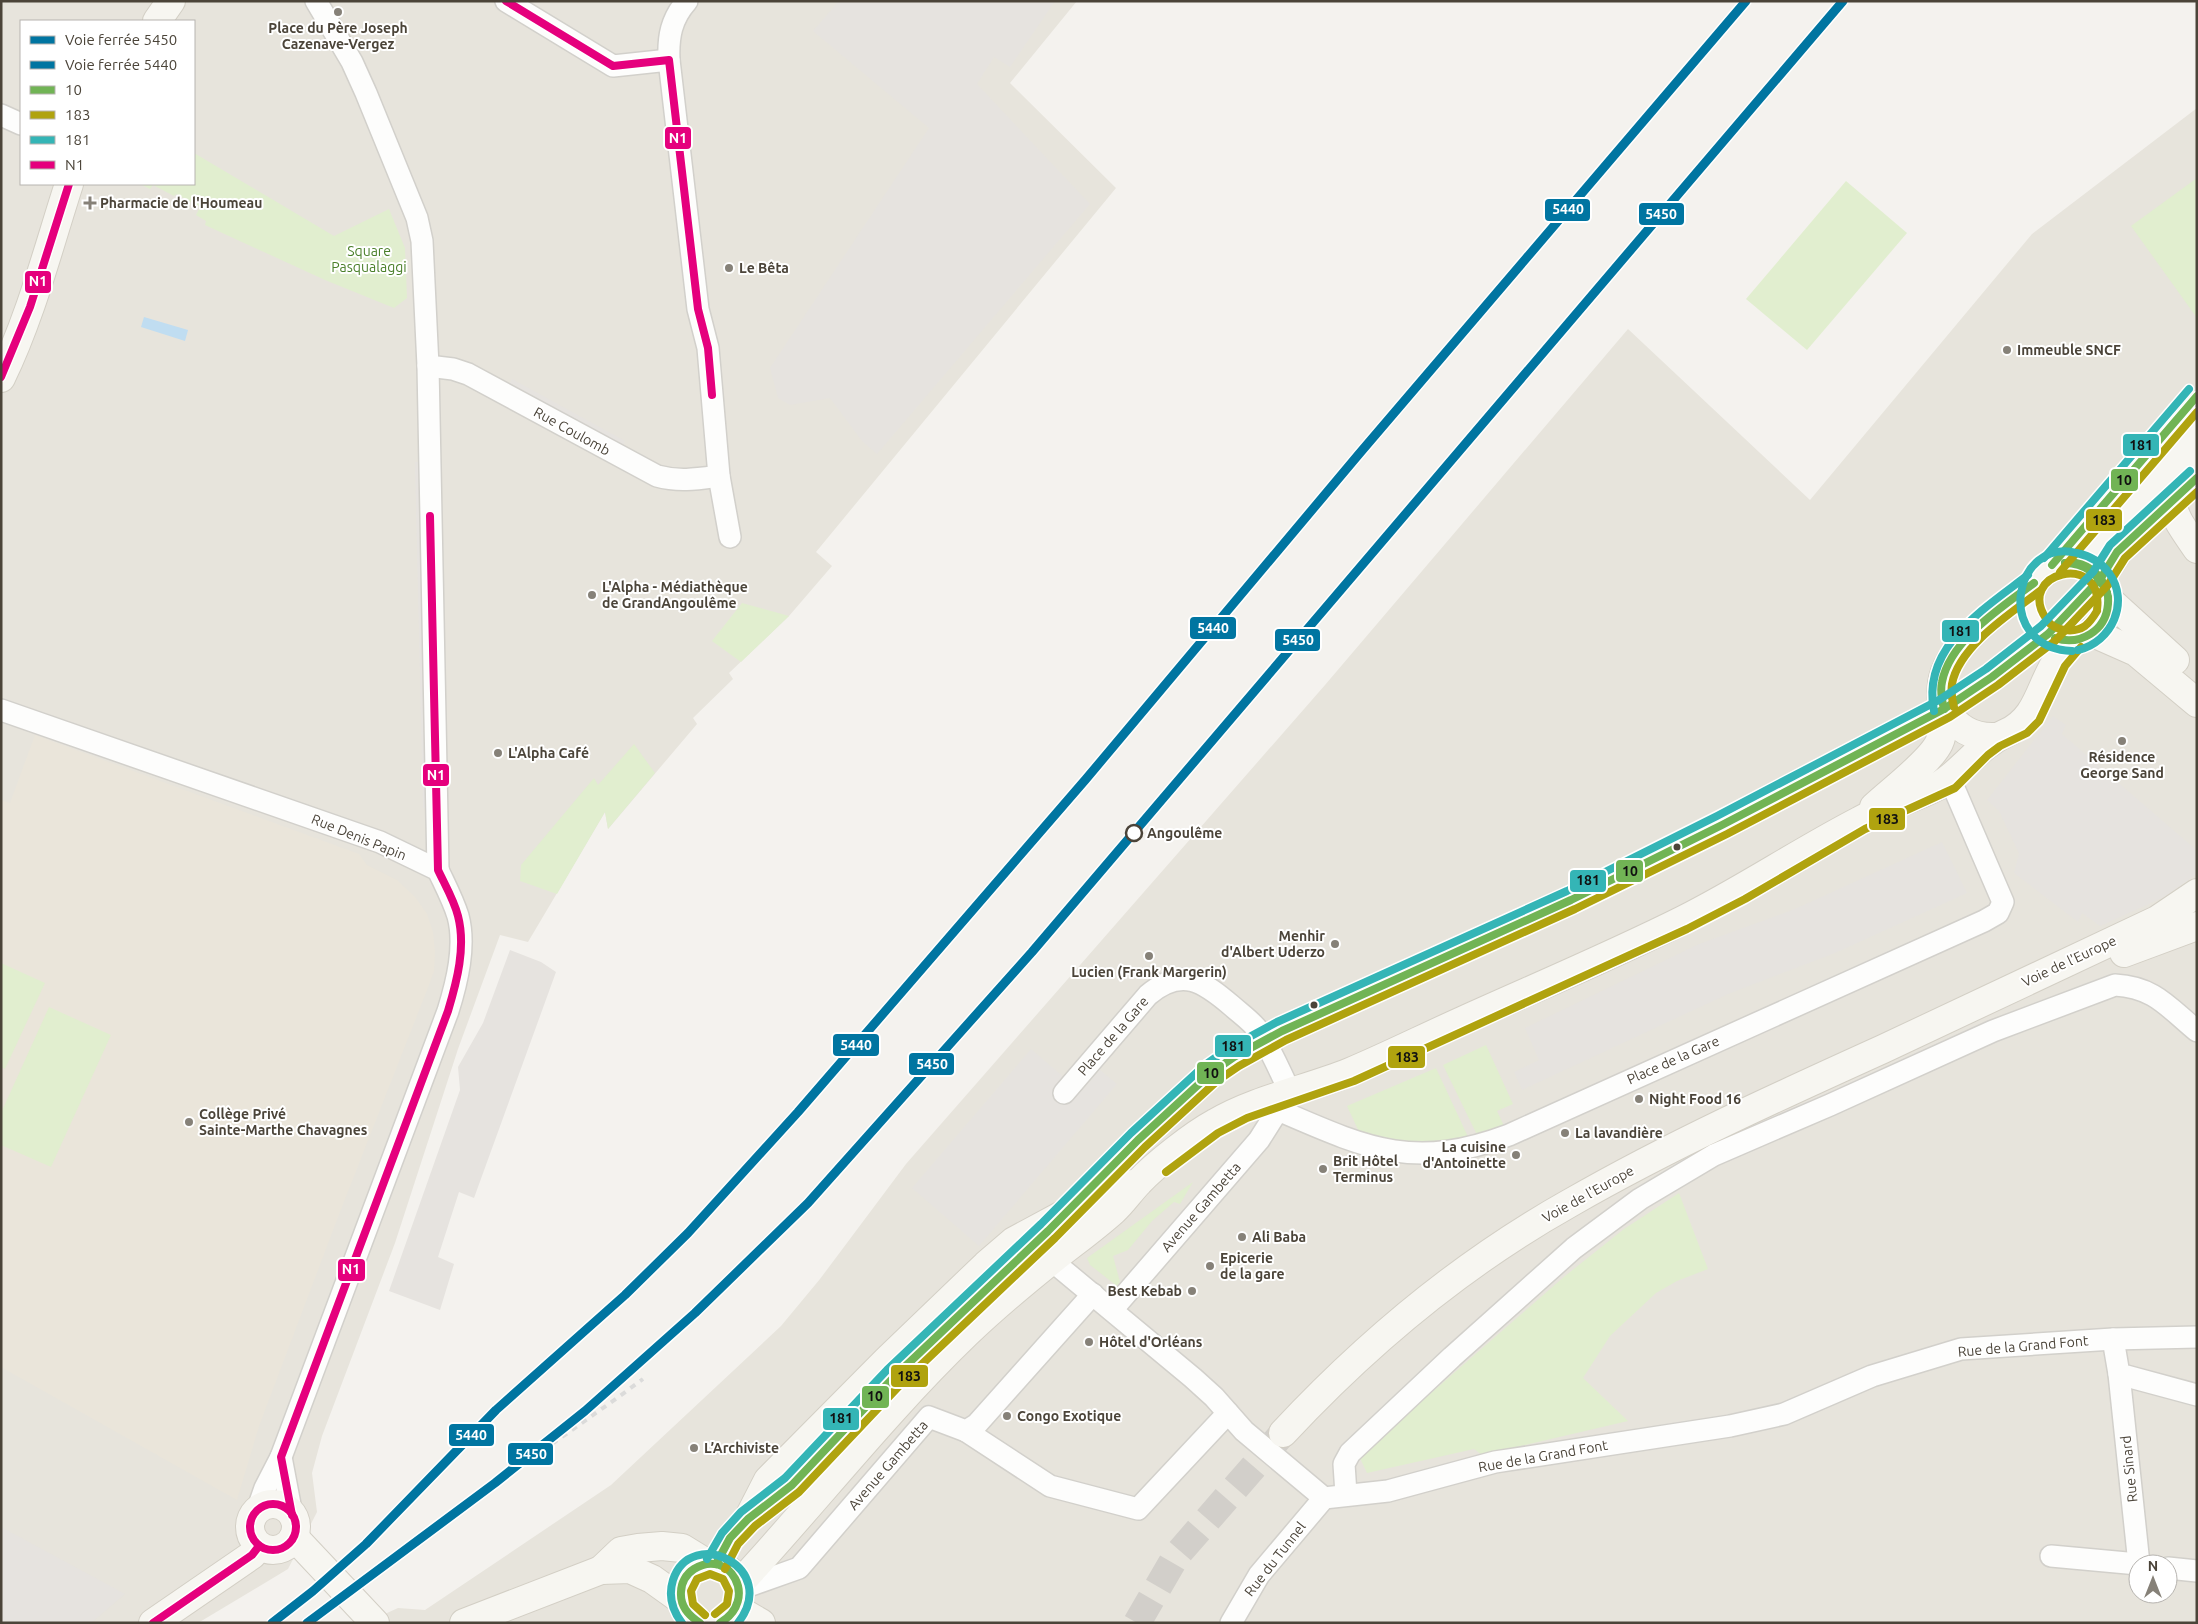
<svg xmlns="http://www.w3.org/2000/svg" width="2198" height="1624" font-family="Ubuntu,sans-serif">
  <rect width="100%" height="100%" fill="#f4f2ee"/>
  <g fill="#e7e4dc" fill-rule="evenodd">
    <path d="M 1,1 L 1077,1 L 1010,83 L 1116,188 L 816,552 L 832,566 L 789,616 L 729,673 L 733,679 L 693,718 L 697,724 L 608,829 L 605,812 L 528,942 L 500,935 L 458,1049 L 395,1243 L 322,1436 L 312,1473 L 317,1512 L 288,1569 L 198,1623 L 1,1623 ZM 21,21 L 194,21 L 194,184 L 21,184 Z"/>
    <path d="M 2197,108 L 2197,1623 L 365,1623 L 398,1608 L 425,1610 L 611,1485 L 781,1326 L 820,1279 L 906,1164 L 1325,685 L 1628,329 L 1810,500 L 2032,234 ZM 2138,1564 L 2168,1564 L 2168,1594 L 2138,1594 Z"/>
  </g>
  <path fill="#eae5da" d="M 35,735 L 359,854 L 367,865 L 397,880 L 415,897 L 427,914 L 433,932 L 435,952 L 434,971 L 427,990 L 338,1217 L 259,1426 L 237,1500 L 1,1367 L 1,800 L 10,803 Z"/>
  <g fill="#e1eecf">
    <path d="M 194,153 L 334,236 L 389,209 L 405,248 L 407,298 L 394,308 L 325,280 L 205,225 L 206,221 L 196,215 L 200,207 L 176,194 L 174,196 L 153,185 L 150,189 L 140,184 L 194,184 Z"/>
    <path d="M 2197,178 L 2197,318 L 2131,226 Z"/>
    <path d="M 1846,181 L 1907,233 L 1807,350 L 1746,299 Z"/>
    <path d="M 742,603 L 789,616 L 741,662 L 712,641 Z"/>
    <path d="M 634,744 L 655,773 L 608,829 L 605,812 L 557,894 L 520,881 L 521,865 L 594,778 L 598,785 Z"/>
    <path d="M 1,963 L 45,983 L 5,1069 L 1,1067 Z"/>
    <path d="M 49,1007 L 111,1035 L 51,1167 L 1,1145 L 1,1113 Z"/>
    <path d="M 1486,1045 L 1513,1104 L 1497,1111 L 1505,1128 L 1478,1137 L 1443,1065 Z"/>
    <path d="M 1436,1068 L 1469,1139 L 1418,1147 L 1361,1136 L 1347,1106 Z"/>
    <path d="M 1193,1182 L 1180,1204 L 1174,1202 L 1152,1221 L 1128,1250 L 1113,1256 L 1120,1282 L 1117,1286 L 1090,1265 L 1087,1258 Z"/>
    <path d="M 1679,1193 L 1708,1269 L 1677,1281 L 1656,1293 L 1610,1336 L 1583,1378 L 1628,1421 L 1482,1455 L 1474,1449 L 1367,1473 L 1359,1456 L 1565,1276 L 1624,1229 Z"/>
  </g>
  <g fill="#e6e3df">
    <path d="M 839,1 L 1055,1 L 1010,67 L 994,57 L 977,84 L 1090,204 L 877,454 L 862,441 L 830,398 L 790,405 L 778,398 L 770,368 L 929,128 L 813,31 Z"/>
    <path d="M 512,379 L 625,441 L 620,450 L 507,389 Z"/>
    <path d="M 415,462 L 426,462 L 434,808 L 423,808 Z"/>
    <path d="M 2053,716 L 2066,725 L 2062,734 L 2194,848 L 2197,852 L 2197,874 L 2164,897 L 2100,926 L 2082,913 L 2078,922 L 2014,873 L 2019,853 L 1999,811 L 1987,800 Z"/>
    <path d="M 1942,842 L 1967,893 L 1835,953 L 1728,994 L 1522,1090 L 1514,1072 L 1539,1060 L 1525,1028 L 1699,944 L 1795,909 Z"/>
    <path d="M 510,950 L 541,962 L 556,972 L 474,1198 L 459,1192 L 438,1257 L 454,1264 L 440,1310 L 389,1291 L 460,1090 L 458,1067 L 483,1023 Z"/>
    <path d="M 1031,1049 L 1081,1092 L 1100,1070 L 1117,1084 L 979,1246 L 912,1188 Z"/>
    <path d="M 1,1527 L 125,1594 L 91,1623 L 1,1623 Z"/>
  </g>
  <path fill="#c0ddf1" d="M 144,317 L 188,330 L 185,341 L 141,327 Z"/>
  <g fill="none" stroke-linecap="round" stroke-linejoin="round">
    <path stroke="#d2cfca" stroke-width="28" stroke-dasharray="28 14" stroke-linecap="butt" d="M 1137,1623 L 1176,1556 L 1283,1433"/>
    <g stroke="#d2d0cb" stroke-width="24">
      <g id="street">
        <path d="M 316,1 L 352,62 L 366,93 L 417,218 L 422,241 L 428,366 L 438,870"/>
        <path d="M 506,1 L 613,66 L 669,60"/>
        <path d="M 687,1 C 671,19 668,37 669,60 L 698,309 L 708,348 L 719,476 L 730,537"/>
        <path d="M 1,115 L 21,124"/>
        <path d="M 428,366 L 453,369 L 468,374 L 657,476 C 679,482 697,479 719,476"/>
        <path d="M 1,710 L 380,842 L 438,870 C 445,885 453,900 458,916 C 466,946 457,982 448,1011 L 281,1457 L 265,1488 L 257,1511"/>
        <path d="M 1064,1093 L 1148,995 C 1182,966 1204,982 1232,1006 C 1241,1014 1251,1021 1258,1030 C 1271,1049 1280,1072 1290,1092"/>
        <path d="M 1278,1110 C 1366,1148 1413,1171 1509,1135 L 1984,921 L 1998,913 L 2003,902 L 1950,779"/>
        <path d="M 1051,1260 L 1193,1378 L 1214,1397 L 1244,1431 L 1324,1498 L 1388,1491 L 1495,1462 L 1730,1426 L 1784,1414 L 1872,1376 L 1961,1349 L 2113,1339 L 2197,1337"/>
        <path d="M 1112,1310 L 1259,1140 L 1278,1110 L 1274,1098"/>
        <path d="M 2113,1339 L 2119,1374 L 2197,1395"/>
        <path d="M 2119,1374 L 2139,1564"/>
        <path d="M 966,1431 L 1050,1486 L 1138,1509 L 1228,1413"/>
        <path d="M 281,1457 L 292,1515"/>
        <path d="M 1346,1494 L 1344,1464 L 1350,1453 L 1452,1357 L 1574,1248 L 1640,1199 L 1714,1155 L 1830,1105 L 1993,1031 L 2115,985 C 2154,987 2168,1007 2197,1031"/>
        <path d="M 2051,1556 L 2138,1564"/>
        <path d="M 2168,1568 L 2197,1571"/>
        <path d="M 740,1589 L 799,1568 L 929,1417 L 966,1431 L 977,1424 L 1093,1294"/>
        <path d="M 1231,1623 L 1259,1575 L 1324,1498"/>
      </g>
    </g>
    <g stroke="#d3cfc5" stroke-width="30">
      <g id="secondary">
        <path d="M 157,21 L 171,1"/>
        <path d="M 1,378 C 31,316 48,249 69,184"/>
        <path d="M 2197,458 C 2165,503 2165,503 2197,549"/>
        <path d="M 2074,562 L 2100,539 L 2197,434"/>
        <path d="M 2101,578 L 2149,504"/>
        <path d="M 2109,600 L 2175,660"/>
        <path d="M 2093,633 L 2136,652 L 2197,703"/>
        <path d="M 1944,709 C 1957,728 1972,738 1995,737"/>
        <path d="M 1874,807 C 1891,791 1930,762 1939,743 C 1948,723 1939,703 1942,683 C 1948,643 2004,606 2034,583"/>
        <path d="M 2124,953 L 2197,926"/>
        <path d="M 1283,1433 C 1366,1344 1463,1263 1570,1203 C 1671,1145 1777,1097 1883,1049 C 1974,1007 2065,963 2157,920 L 2197,893"/>
        <circle cx="273" cy="1527" r="23"/>
        <path d="M 294,1537 L 375,1623"/>
        <path d="M 716,1564 L 730,1538 L 748,1519 L 768,1480 L 887,1360 L 986,1265 L 1014,1241 L 1066,1213 L 1133,1184"/>
        <path d="M 601,1570 L 621,1551 L 638,1548 L 662,1546 L 682,1548 L 708,1564"/>
        <path d="M 739,1584 C 815,1502 885,1412 966,1334 C 993,1308 1023,1283 1053,1259 C 1073,1243 1094,1228 1113,1211 C 1123,1202 1130,1191 1139,1182 C 1156,1164 1193,1135 1215,1123 C 1256,1099 1305,1090 1350,1072 C 1388,1056 1426,1037 1464,1020 C 1537,987 1611,956 1683,920 C 1743,890 1799,852 1859,821 C 1884,807 1913,799 1938,786 C 1964,771 1977,746 2006,733 C 2039,719 2040,683 2059,657 C 2062,652 2067,645 2072,642 C 2089,631 2107,632 2108,603 C 2109,594 2106,584 2100,577 C 2091,566 2079,561 2066,562 C 2015,566 2019,639 2073,641"/>
        <path d="M 737,1609 L 761,1623"/>
        <path d="M 153,1623 L 252,1555 L 259,1546"/>
        <path d="M 464,1623 L 601,1570 L 630,1569 L 652,1579 L 680,1599"/>
        <path d="M 700,1623 C 670,1611 676,1564 710,1564 C 744,1564 751,1611 720,1623"/>
      </g>
    </g>
    <use href="#street" stroke="#fdfdfc" stroke-width="21"/>
    <use href="#secondary" stroke="#f7f6f1" stroke-width="28"/>
    <path stroke="#dbdbda" stroke-width="4" stroke-dasharray="6 6" stroke-linecap="butt" d="M 445,1521 C 510,1472 578,1427 643,1379"/>
    <g stroke="#fff" stroke-width="11">
      <g id="bus-1">
        <path d="M 2065,563 C 2085,563 2099,575 2107,593"/>
        <path d="M 2065,563 C 2084,560 2103,574 2107,593"/>
        <path d="M 2052,565 L 2197,396"/>
        <path d="M 2055,638 C 2080,646 2106,631 2108,604 C 2108,600 2109,597 2107,593"/>
        <path d="M 1944,709 C 1942,701 1940,691 1942,682 C 1950,640 2002,607 2034,583"/>
        <path d="M 716,1564 L 730,1538 L 748,1519 L 792,1485 L 894,1377 L 1048,1231 L 1138,1140 L 1211,1073 L 1234,1057 L 1282,1031 L 1571,900 L 1722,825 L 1944,709 L 1992,677 L 2048,634 L 2101,578 L 2117,552 L 2197,478"/>
        <path d="M 700,1623 C 688,1615 680,1606 681,1592 C 681,1583 686,1574 694,1569 C 729,1547 760,1599 720,1623"/>
      </g>
    </g>
    <g stroke="#fff" stroke-width="11">
      <g id="bus-2">
        <path d="M 2060,572 L 2197,412"/>
        <path d="M 2097,611 C 2094,616 2090,622 2085,626 C 2075,633 2055,632 2047,620 C 2013,572 2105,550 2097,610"/>
        <path d="M 1954,707 C 1952,700 1951,691 1952,684 C 1959,646 2011,613 2040,591"/>
        <path d="M 1166,1172 L 1218,1133 L 1247,1118 L 1354,1081 L 1687,929 L 1745,899 L 1865,829 L 1955,788 L 1988,755 L 2000,746 L 2027,733 L 2039,721 L 2065,666 L 2081,647"/>
        <path d="M 725,1569 L 738,1544 L 755,1526 L 799,1492 L 901,1384 L 1055,1238 L 1145,1147 L 1217,1081 L 1239,1066 L 1286,1040 L 1575,909 L 1727,834 L 1950,717 L 1998,685 L 2055,641 L 2108,585 L 2125,558 L 2197,492"/>
        <path d="M 705,1615 L 693,1604 L 691,1591 L 697,1579 L 710,1574 L 723,1579 L 729,1591 L 727,1604 L 715,1614"/>
      </g>
    </g>
    <g stroke="#fff" stroke-width="11">
      <g id="bus-3">
        <path d="M 2044,558 L 2189,389"/>
        <path d="M 2072,651 C 1992,647 2014,536 2077,553 C 2090,556 2101,562 2109,573 C 2130,602 2112,642 2078,650"/>
        <path d="M 1934,711 C 1921,647 1984,609 2028,575"/>
        <path d="M 707,1559 L 722,1533 L 741,1512 L 785,1478 L 887,1370 L 1041,1224 L 1131,1133 L 1205,1065 L 1229,1048 L 1277,1022 L 1567,891 L 1717,816 L 1939,700 L 1986,669 L 2041,626 L 2093,572 L 2110,545 L 2190,471"/>
        <path d="M 682,1623 C 672,1610 668,1596 673,1580 C 691,1525 781,1567 738,1623"/>
      </g>
    </g>
    <g stroke="#fff" stroke-width="11">
      <g id="bus-4">
        <path d="M 506,1 L 613,66 L 669,60 L 698,309 L 708,348 L 712,395"/>
        <path d="M 1,377 L 30,307 L 69,184"/>
        <circle cx="273" cy="1527" r="23"/>
        <path d="M 292,1515 L 281,1457 L 448,1011 C 457,981 466,947 458,916 C 454,900 445,885 438,870 L 430,516"/>
        <path d="M 153,1623 L 252,1555 L 259,1546"/>
      </g>
    </g>
    <use href="#bus-1" stroke="#71b455" stroke-width="8"/>
    <use href="#bus-2" stroke="#b0a30f" stroke-width="8"/>
    <use href="#bus-3" stroke="#34b5b6" stroke-width="8"/>
    <use href="#bus-4" stroke="#e5007d" stroke-width="8"/>
    <g stroke="#fff" stroke-width="12">
      <path id="rail-1" d="M 307,1623 L 495,1483 L 585,1411 L 695,1313 L 808,1203 L 1032,952 L 1843,1"/>
    </g>
    <g stroke="#fff" stroke-width="12">
      <path id="rail-2" d="M 272,1623 L 313,1591 L 366,1544 L 496,1410 L 625,1295 L 688,1233 L 798,1112 L 1086,779 L 1359,454 L 1746,1"/>
    </g>
    <use href="#rail-1" stroke="#0075a1" stroke-width="9"/>
    <use href="#rail-2" stroke="#0075a1" stroke-width="9"/>
  </g>
  <g fill="#868178" stroke="#fff" stroke-width="2">
    <circle cx="338" cy="12" r="5"/>
    <path d="M87.5 195.5h5v5h5v5h-5v5h-5v-5h-5v-5h5z"/>
    <circle cx="729" cy="268" r="5"/>
    <circle cx="2007" cy="350" r="5"/>
    <circle cx="592" cy="595" r="5"/>
    <circle cx="2122" cy="741" r="5"/>
    <circle cx="498" cy="753" r="5"/>
    <circle cx="1335" cy="944" r="5"/>
    <circle cx="1149" cy="956" r="5"/>
    <circle cx="1639" cy="1099" r="5"/>
    <circle cx="189" cy="1122" r="5"/>
    <circle cx="1565" cy="1133" r="5"/>
    <circle cx="1516" cy="1155" r="5"/>
    <circle cx="1323" cy="1169" r="5"/>
    <circle cx="1242" cy="1237" r="5"/>
    <circle cx="1210" cy="1266" r="5"/>
    <circle cx="1192" cy="1291" r="5"/>
    <circle cx="1089" cy="1342" r="5"/>
    <circle cx="1007" cy="1416" r="5"/>
    <circle cx="694" cy="1448" r="5"/>
  </g>
  <circle fill="#fff" stroke="#4b4439" stroke-width="2.5" cx="1134" cy="833" r="8"/>
  <g fill="#4b4439" stroke="#fff" stroke-width="2">
    <circle cx="1677" cy="847" r="4.5"/>
    <circle cx="1314" cy="1005" r="4.5"/>
  </g>
  <g text-anchor="middle" dominant-baseline="central" stroke-width="4" stroke-linejoin="round" paint-order="stroke">
    <g font-size="14" font-weight="bold" fill="#4b4439" stroke="#fff" text-anchor="start">
      <text x="338" y="28" text-anchor="middle">Place du Père Joseph<tspan x="338" dy="16">Cazenave-Vergez</tspan></text>
      <text x="100" y="203">Pharmacie de l'Houmeau</text>
      <text x="739" y="268">Le Bêta</text>
      <text x="2017" y="350">Immeuble SNCF</text>
      <text x="602" y="587">L'Alpha - Médiathèque<tspan x="602" dy="16">de GrandAngoulême</tspan></text>
      <text x="508" y="753">L'Alpha Café</text>
      <text x="2122" y="757" text-anchor="middle">Résidence<tspan x="2122" dy="16">George Sand</tspan></text>
      <text x="1325" y="936" text-anchor="end">Menhir<tspan x="1325" dy="16">d'Albert Uderzo</tspan></text>
      <text x="1149" y="972" text-anchor="middle">Lucien (Frank Margerin)</text>
      <text x="1649" y="1099">Night Food 16</text>
      <text x="199" y="1114">Collège Privé<tspan x="199" dy="16">Sainte-Marthe Chavagnes</tspan></text>
      <text x="1575" y="1133">La lavandière</text>
      <text x="1506" y="1147" text-anchor="end">La cuisine<tspan x="1506" dy="16">d'Antoinette</tspan></text>
      <text x="1333" y="1161">Brit Hôtel<tspan x="1333" dy="16">Terminus</tspan></text>
      <text x="1252" y="1237">Ali Baba</text>
      <text x="1220" y="1258">Epicerie<tspan x="1220" dy="16">de la gare</tspan></text>
      <text x="1182" y="1291" text-anchor="end">Best Kebab</text>
      <text x="1099" y="1342">Hôtel d'Orléans</text>
      <text x="1017" y="1416">Congo Exotique</text>
      <text x="704" y="1448">L’Archiviste</text>
    </g>
    <g font-size="14" fill="#4a7f2a" stroke="#fff">
      <text x="369" y="251">Square<tspan x="369" dy="16">Pasqualaggi</tspan></text>
    </g>
    <g font-size="14" fill="#4b4439" stroke="#fff">
      <text transform="translate(572 431) rotate(29)">Rue Coulomb</text>
      <text transform="translate(359 837) rotate(22)">Rue Denis Papin</text>
      <text transform="translate(2069 961) rotate(-25)">Voie de l'Europe</text>
      <text transform="translate(1113 1036) rotate(-49)">Place de la Gare</text>
      <text transform="translate(1673 1060) rotate(-24)">Place de la Gare</text>
      <text transform="translate(1588 1194) rotate(-29)">Voie de l'Europe</text>
      <text transform="translate(1201 1207) rotate(-49)">Avenue Gambetta</text>
      <text transform="translate(2023 1346) rotate(-5)">Rue de la Grand Font</text>
      <text transform="translate(1543 1456) rotate(-10)">Rue de la Grand Font</text>
      <text transform="translate(888 1465) rotate(-49)">Avenue Gambetta</text>
      <text transform="translate(2129 1469) rotate(-96)">Rue Sinard</text>
      <text transform="translate(1275 1559) rotate(-52)">Rue du Tunnel</text>
    </g>
    <g font-size="14" font-weight="bold" fill="#4b4439" stroke="#fff" text-anchor="start">
      <text x="1147" y="833">Angoulême</text>
    </g>
  </g>
  <g stroke="#fff" stroke-width="2">
    <rect x="664" y="126" width="28" height="24" rx="5" fill="#e5007d"/>
    <rect x="1544" y="198" width="47" height="24" rx="5" fill="#0075a1"/>
    <rect x="1638" y="202" width="47" height="24" rx="5" fill="#0075a1"/>
    <rect x="24" y="270" width="28" height="24" rx="5" fill="#e5007d"/>
    <rect x="2122" y="433" width="38" height="24" rx="5" fill="#34b5b6"/>
    <rect x="2110" y="468" width="29" height="24" rx="5" fill="#71b455"/>
    <rect x="2085" y="508" width="38" height="24" rx="5" fill="#b0a30f"/>
    <rect x="1189" y="616" width="48" height="24" rx="5" fill="#0075a1"/>
    <rect x="1941" y="619" width="39" height="24" rx="5" fill="#34b5b6"/>
    <rect x="1274" y="628" width="47" height="24" rx="5" fill="#0075a1"/>
    <rect x="422" y="763" width="28" height="24" rx="5" fill="#e5007d"/>
    <rect x="1868" y="807" width="38" height="24" rx="5" fill="#b0a30f"/>
    <rect x="1615" y="859" width="29" height="24" rx="5" fill="#71b455"/>
    <rect x="1569" y="869" width="38" height="24" rx="5" fill="#34b5b6"/>
    <rect x="832" y="1033" width="48" height="24" rx="5" fill="#0075a1"/>
    <rect x="1214" y="1034" width="38" height="24" rx="5" fill="#34b5b6"/>
    <rect x="1387" y="1045" width="39" height="24" rx="5" fill="#b0a30f"/>
    <rect x="908" y="1052" width="47" height="24" rx="5" fill="#0075a1"/>
    <rect x="1196" y="1061" width="29" height="24" rx="5" fill="#71b455"/>
    <rect x="337" y="1258" width="29" height="24" rx="5" fill="#e5007d"/>
    <rect x="890" y="1364" width="39" height="24" rx="5" fill="#b0a30f"/>
    <rect x="861" y="1385" width="29" height="24" rx="5" fill="#71b455"/>
    <rect x="822" y="1407" width="38" height="24" rx="5" fill="#34b5b6"/>
    <rect x="448" y="1423" width="47" height="24" rx="5" fill="#0075a1"/>
    <rect x="507" y="1442" width="47" height="24" rx="5" fill="#0075a1"/>
  </g>
  <g font-size="14" text-anchor="middle" font-weight="bold" fill="#fff">
    <text x="678" y="143">N1</text>
    <text x="1568" y="214">5440</text>
    <text x="1661" y="219">5450</text>
    <text x="38" y="286">N1</text>
    <text x="1213" y="633">5440</text>
    <text x="1298" y="645">5450</text>
    <text x="436" y="780">N1</text>
    <text x="856" y="1050">5440</text>
    <text x="932" y="1069">5450</text>
    <text x="351" y="1274">N1</text>
    <text x="471" y="1440">5440</text>
    <text x="531" y="1459">5450</text>
  </g>
  <g font-size="14" text-anchor="middle" font-weight="bold" fill="#111">
    <text x="2141" y="450">181</text>
    <text x="2124" y="485">10</text>
    <text x="2104" y="525">183</text>
    <text x="1960" y="636">181</text>
    <text x="1887" y="824">183</text>
    <text x="1630" y="876">10</text>
    <text x="1588" y="885">181</text>
    <text x="1233" y="1051">181</text>
    <text x="1407" y="1062">183</text>
    <text x="1211" y="1078">10</text>
    <text x="909" y="1381">183</text>
    <text x="875" y="1401">10</text>
    <text x="841" y="1423">181</text>
  </g>
  <rect width="2198" height="1624" fill="none" stroke="#4b4439" stroke-width="5"/>
  <rect x="20" y="20" width="175" height="165" fill="#ffffff" stroke="#b7b4b0"/>
  <rect x="30" y="36" width="25" height="8" fill="#0075a1" stroke="#b7b4b0"/>
  <text x="65" y="45" font-size="15" fill="#4b4439">Voie ferrée 5450</text>
  <rect x="30" y="61" width="25" height="8" fill="#0075a1" stroke="#b7b4b0"/>
  <text x="65" y="70" font-size="15" fill="#4b4439">Voie ferrée 5440</text>
  <rect x="30" y="86" width="25" height="8" fill="#71b455" stroke="#b7b4b0"/>
  <text x="65" y="95" font-size="15" fill="#4b4439">10</text>
  <rect x="30" y="111" width="25" height="8" fill="#b0a30f" stroke="#b7b4b0"/>
  <text x="65" y="120" font-size="15" fill="#4b4439">183</text>
  <rect x="30" y="136" width="25" height="8" fill="#34b5b6" stroke="#b7b4b0"/>
  <text x="65" y="145" font-size="15" fill="#4b4439">181</text>
  <rect x="30" y="161" width="25" height="8" fill="#e5007d" stroke="#b7b4b0"/>
  <text x="65" y="170" font-size="15" fill="#4b4439">N1</text>
  <g transform="translate(2153 1579)"><circle r="24" fill="#ffffff" stroke="#b7b4b0"/>
  <path d="M0-4L9 19L0 12L-9 19Z" fill="#868178"/>
  <text y="-8" font-size="14" font-weight="bold" text-anchor="middle" fill="#4b4439">N</text>
  </g>
</svg>
